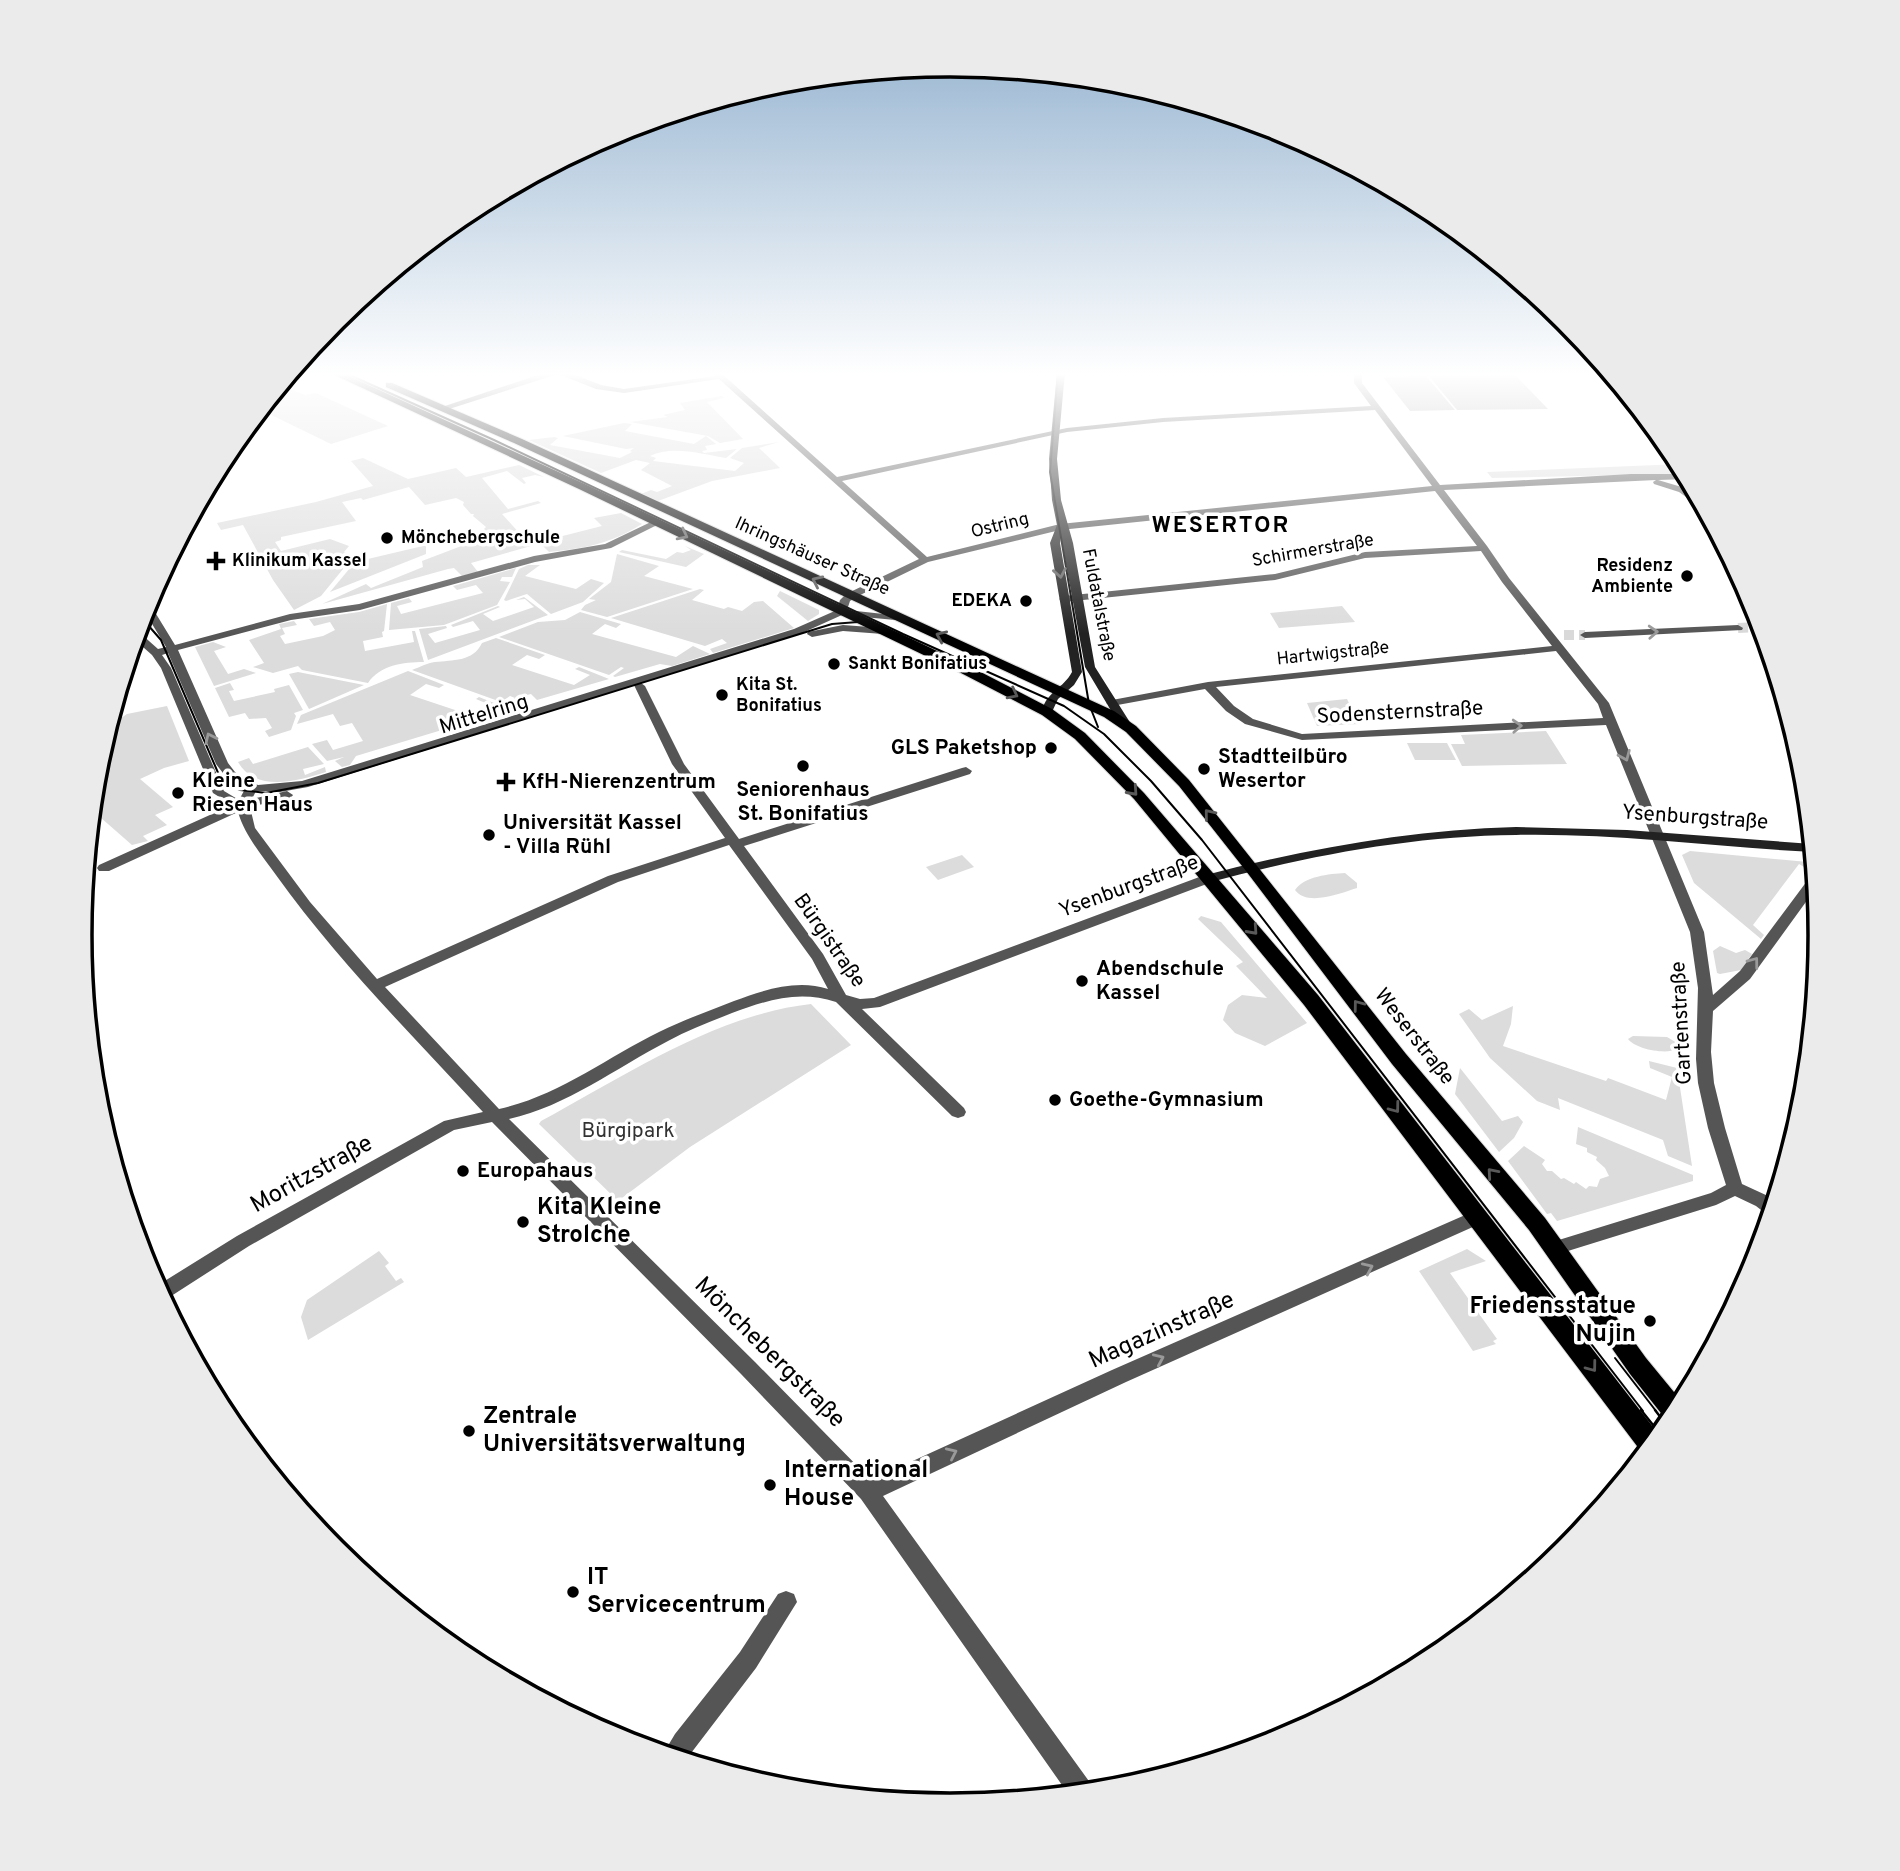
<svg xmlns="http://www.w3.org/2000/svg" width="1900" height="1871" font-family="Overpass,sans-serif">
  <rect width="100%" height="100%" fill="#fff"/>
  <g fill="#dcdcdc">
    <path d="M 281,385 L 305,395 L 316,393 L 388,426 L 331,444 L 261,410 Z"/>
    <path d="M 722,396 L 724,398 L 707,402 L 743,439 L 720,443 L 708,436 L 630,422 L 668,417 L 663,415 L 685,410 L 680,403 Z"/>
    <path d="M 624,423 L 632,424 L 625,431 L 694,444 L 706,436 L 716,444 L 705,446 L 707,450 L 702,451 L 704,453 L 737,449 L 726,458 C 702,454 672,445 650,456 L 656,458 L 653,461 L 735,471 L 744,463 L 730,458 L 742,448 L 779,442 L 759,448 L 780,468 L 712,481 L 658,501 L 641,494 L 651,490 L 657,492 L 672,486 L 641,470 L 650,463 L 636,460 L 601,473 L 529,440 L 554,437 L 558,438 L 550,445 L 620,458 L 632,452 L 630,451 L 634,448 L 626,449 L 563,436 Z"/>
    <path d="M 363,458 L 408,479 L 456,468 L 466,477 L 519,465 L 544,477 L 535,475 L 522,478 L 526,483 L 524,484 L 507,471 L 482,478 L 508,509 L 538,501 L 541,503 L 502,514 L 531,546 L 471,563 L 478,572 L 462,576 L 454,568 L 448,569 L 322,604 L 366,584 L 371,588 L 423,567 L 422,561 L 464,545 L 468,539 L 488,534 L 484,529 L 486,527 L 473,516 L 474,514 L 471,514 L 463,505 L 464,502 L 456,498 L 425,505 L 409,487 L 363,500 L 361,498 L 342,502 L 356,521 L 281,537 L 281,540 L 275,542 L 281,551 L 330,539 L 349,546 L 344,552 L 352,558 L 321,596 L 294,610 L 273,580 L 243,525 L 221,530 L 217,523 L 316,502 L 373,486 L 351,461 Z"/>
    <path d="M 1681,464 L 1683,469 L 1675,474 L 1492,478 L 1487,472 Z"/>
    <path d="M 621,513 L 642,524 C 610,544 586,548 549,552 L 539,542 L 602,526 L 594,518 Z"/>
    <path d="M 423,546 L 426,546 L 426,554 L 330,592 L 355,562 Z"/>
    <path d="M 685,546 L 704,554 L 686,567 L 619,552 L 622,550 L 666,559 L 677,552 L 683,553 L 691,550 Z"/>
    <path d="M 617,554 L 659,566 L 644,576 L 693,589 L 607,617 L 581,610 L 585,605 L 596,600 L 589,599 L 611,582 Z"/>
    <path d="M 528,565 L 540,565 L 525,576 L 576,589 L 591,579 L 604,583 L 583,602 L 551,614 L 527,594 L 506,601 L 504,600 L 519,569 Z"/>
    <path d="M 516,568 L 512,577 L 502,577 L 500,581 L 510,582 L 497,605 L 444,625 L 389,630 L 391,603 L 409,598 L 412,602 L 397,606 L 401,614 L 483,593 L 476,585 L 457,590 L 453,586 Z"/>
    <path d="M 700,589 L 704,590 L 692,600 L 724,609 L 728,607 L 742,611 L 754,602 L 763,601 L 794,628 L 713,653 L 710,649 L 727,643 L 722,639 L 705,646 L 611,618 Z"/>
    <path d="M 780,591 L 819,610 L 819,614 L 808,621 L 777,596 Z"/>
    <path d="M 524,597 L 548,615 L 428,660 L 419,629 L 446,626 L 447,628 L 428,634 L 435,643 L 480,630 L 473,621 L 453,627 L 451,625 L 498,606 L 500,607 L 483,614 L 493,621 L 534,607 L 525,599 L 516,600 Z"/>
    <path d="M 387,604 L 384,631 L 382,632 L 383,637 L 363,641 L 365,651 L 414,642 L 412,631 L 415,631 L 424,662 C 403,662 380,665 368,683 L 302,670 L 298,666 L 273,673 L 253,667 L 264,663 L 249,640 L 281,629 L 279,624 L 294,621 L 297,625 L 282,628 L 285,634 L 280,636 L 285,644 L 323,636 L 335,630 L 330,622 L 314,626 L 309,619 L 359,612 Z"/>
    <path d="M 1342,606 L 1355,622 L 1279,628 L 1270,613 Z"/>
    <path d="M 580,612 L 621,624 L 616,628 L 605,624 L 592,634 L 676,657 L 693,646 L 710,654 L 672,666 L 660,664 L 615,677 L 613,676 L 624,668 L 621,667 L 609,675 L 499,637 L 538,622 L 565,620 Z"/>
    <path d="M 496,638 L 545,655 L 539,659 L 527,655 L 512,665 L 574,685 L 590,675 L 575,669 L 579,667 L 609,679 L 537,700 L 531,694 L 523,696 L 527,701 L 502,711 L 504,705 L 515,698 L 510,696 L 501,702 L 412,670 C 420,667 427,663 435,662 C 452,660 473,662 482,643 Z"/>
    <path d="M 213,642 L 226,647 L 214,651 L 228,674 L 244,669 L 256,673 L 214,686 L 195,647 Z"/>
    <path d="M 408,671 L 444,685 L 439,688 L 426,684 L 410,695 L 473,716 L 490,705 L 476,699 L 479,697 L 499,705 L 498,713 L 356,756 L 350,765 L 342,767 L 335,761 L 344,757 L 327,761 L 312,744 L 327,740 L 333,750 L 363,741 L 352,723 L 340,726 L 333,714 L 297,724 L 301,715 Z"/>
    <path d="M 298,672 L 364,685 L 309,709 L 289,674 Z"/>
    <path d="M 230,683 L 234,690 L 229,691 L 234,701 L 275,692 L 274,689 L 289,685 L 303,710 L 294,713 L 296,716 L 291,730 L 269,737 L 265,731 L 272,728 L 266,718 L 249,719 L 245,713 L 229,717 L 215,688 Z"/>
    <path d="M 1347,699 L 1359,724 L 1317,726 L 1307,703 Z"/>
    <path d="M 167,706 L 189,761 L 164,768 L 140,779 L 173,807 L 155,815 L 167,825 L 143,836 L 148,841 L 132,845 L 92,810 L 96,765 L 108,727 L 127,714 Z"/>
    <path d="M 1546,731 L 1567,764 L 1462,766 L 1451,744 L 1465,744 L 1461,735 Z"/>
    <path d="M 1407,743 L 1447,743 L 1456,760 L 1415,760 Z"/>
    <path d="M 308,747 L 324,764 L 303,769 L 305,775 L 325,767 L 326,772 C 298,781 256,793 238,762 L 249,758 L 253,764 Z"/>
    <path d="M 1690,851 L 1808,862 L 1814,866 L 1811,871 L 1799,864 L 1753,925 L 1764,935 L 1761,939 L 1694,883 L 1682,855 Z"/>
    <path d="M 962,855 L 974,867 L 938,880 L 926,867 Z"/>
    <path d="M 1345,873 L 1357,883 L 1357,888 C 1341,893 1307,907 1295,890 C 1305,876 1329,874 1345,873 Z"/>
    <path d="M 1201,916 L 1221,922 L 1307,1023 L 1265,1046 L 1235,1033 L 1223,1020 L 1228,1005 L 1242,995 L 1267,998 L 1236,966 L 1243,962 L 1198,919 Z"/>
    <path d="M 1720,946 L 1736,953 L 1745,950 L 1752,954 L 1741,970 L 1720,974 L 1717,973 L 1713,951 Z"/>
    <path d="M 811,1004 L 851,1045 L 690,1147 L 618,1201 L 539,1124 L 541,1121 C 625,1076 714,1015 811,1004 Z"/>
    <path d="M 1513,1006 L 1511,1024 L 1503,1046 L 1606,1081 L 1608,1078 L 1666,1100 L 1672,1077 L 1650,1068 L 1649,1061 L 1677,1068 L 1692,1166 L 1668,1156 L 1663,1140 L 1558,1098 L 1560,1110 L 1537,1101 L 1490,1058 L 1459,1014 L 1469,1009 L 1482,1020 Z"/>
    <path d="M 1633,1036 L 1667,1037 L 1677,1043 L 1677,1049 C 1666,1055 1635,1049 1628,1039 Z"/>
    <path d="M 1460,1068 L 1502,1121 L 1518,1116 L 1523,1122 L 1514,1138 L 1499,1152 L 1455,1094 Z"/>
    <path d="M 1578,1127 L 1693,1175 L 1693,1181 L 1557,1221 L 1551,1213 L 1547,1214 L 1508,1161 L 1524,1146 L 1545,1160 L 1542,1164 L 1547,1171 L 1552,1171 L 1561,1179 L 1564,1178 L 1574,1184 L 1576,1182 L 1586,1189 L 1589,1186 L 1597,1187 L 1600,1179 L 1609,1176 L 1605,1168 L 1596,1160 L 1597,1157 L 1587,1152 L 1587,1148 L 1576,1144 Z"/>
    <path d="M 1467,1249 L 1486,1261 L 1450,1273 L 1497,1339 L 1493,1341 L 1496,1344 L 1473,1351 L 1419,1271 Z"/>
    <path d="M 379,1251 L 389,1263 L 385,1266 L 396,1281 L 401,1278 L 404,1282 L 308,1340 L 301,1317 L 307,1300 Z"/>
  </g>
  <g fill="#a3a3a3">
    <path d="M 1515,375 L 1548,409 L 1457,410 L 1429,376 Z"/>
    <path d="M 1426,376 L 1455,410 L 1410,411 L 1383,377 Z"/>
  </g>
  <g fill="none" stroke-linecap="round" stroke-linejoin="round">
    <g stroke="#d9d9d9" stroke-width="10" stroke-dasharray="10 5" stroke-linecap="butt">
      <path d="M 1738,628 L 1757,627"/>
      <path d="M 1564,635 L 1585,635"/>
    </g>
    <g stroke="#dbdbdb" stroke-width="2">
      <g id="primary">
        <path d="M 328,372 L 340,372 L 587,485 L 971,667 L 1052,709 L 1085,733 L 1144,793 L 1318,995 L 1660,1436 L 1643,1454 L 1304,1005 L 1134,799 L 1075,739 L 1042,715 L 961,673 L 579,489 Z"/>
        <path d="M 386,383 L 392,383 L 522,439 L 1114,711 L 1136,726 L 1189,780 L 1406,1054 L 1545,1218 L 1646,1358 L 1683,1403 L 1674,1420 L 1668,1422 L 1630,1374 L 1529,1230 L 1392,1064 L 1246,871 L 1179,786 L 1126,732 L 1104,717 L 514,443 L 386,387 Z"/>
      </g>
    </g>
    <g fill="#555" fill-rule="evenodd">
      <path d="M 298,372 L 310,372 L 285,380 L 289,375 Z"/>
      <path d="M 547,372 L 568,372 L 601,385 L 624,389 L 715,376 L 712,372 L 720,372 L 837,477 L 1067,428 L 1163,418 L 1371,406 L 1354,383 L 1354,372 L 1362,372 L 1362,383 L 1440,485 L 1631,474 L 1686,474 L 1689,479 L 1658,480 L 1685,488 L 1693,494 L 1695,492 L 1719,536 L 1715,536 L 1701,519 L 1696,504 L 1679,492 L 1654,484 L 1653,482 L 1656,480 L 1444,490 L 1487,546 L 1509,578 L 1609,703 L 1704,932 L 1713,995 L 1740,971 L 1810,877 L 1815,876 L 1816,888 L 1750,979 L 1713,1011 L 1711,1052 L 1714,1083 L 1725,1128 L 1742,1184 L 1768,1196 L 1775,1202 L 1770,1217 L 1756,1206 L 1735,1196 L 1716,1205 L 1555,1255 L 1549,1253 L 1546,1248 L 1549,1243 L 1711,1193 L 1726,1185 L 1708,1128 L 1698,1083 L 1696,1059 L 1698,988 L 1690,932 L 1606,725 L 1302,740 L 1245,724 L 1226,711 L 1205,689 L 1112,706 L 1106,703 L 1112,700 L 1208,682 L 1552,646 L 1502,582 L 1481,551 L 1365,558 L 1275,580 L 1064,602 L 1059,599 L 1064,596 L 1275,574 L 1365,552 L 1477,546 L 1435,491 L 1060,530 L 928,562 L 854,598 L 850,601 L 847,610 L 902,616 L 906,617 L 906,621 L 842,615 L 802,633 L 641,683 L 645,686 L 684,764 L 739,839 L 962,768 L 966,767 L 972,771 L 970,774 L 744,846 L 823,954 L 846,995 L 860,999 L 874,998 L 1202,876 L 1212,876 L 1214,879 L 1212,882 L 880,1007 L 862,1009 L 964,1108 L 966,1112 L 964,1116 L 958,1118 L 952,1116 L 836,1002 C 799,990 767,1000 732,1013 C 710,1022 688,1030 668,1041 C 616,1068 567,1106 509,1119 L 755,1362 L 871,1480 L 1112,1370 L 1472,1212 L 1478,1210 L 1484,1212 L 1487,1217 L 1484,1222 L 1126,1382 L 883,1496 L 1091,1784 L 1094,1792 L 1069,1795 L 861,1499 L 741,1374 L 492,1122 L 454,1130 L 249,1246 L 165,1300 L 163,1301 L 155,1287 L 237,1236 L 444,1121 L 483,1112 C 412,1035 337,960 276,875 C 262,855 245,836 238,812 L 109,871 L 99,871 L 97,868 L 99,865 L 232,805 L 213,793 L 161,668 L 152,655 L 134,639 L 137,632 L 140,633 L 158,649 L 166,647 L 143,609 L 146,601 L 150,604 L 175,645 L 290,614 L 359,604 L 534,556 L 605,544 L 655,520 L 663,522 L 611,548 L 535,562 L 360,610 L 291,620 L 178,650 L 228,763 L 235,772 L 244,779 L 258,785 L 302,781 L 794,629 L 837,610 L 840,600 L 846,594 L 919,559 L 719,379 L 624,393 L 596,389 L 558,374 L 446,410 L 439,408 ZM 1375,410 L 1432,486 L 1060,524 L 927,557 L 842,481 L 1067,432 L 1163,422 ZM 1556,651 L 1598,704 L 1603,718 L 1302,734 L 1253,719 L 1234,706 L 1216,687 ZM 168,653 L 216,764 L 226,777 L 245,789 L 239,800 L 224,791 L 171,668 L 162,655 ZM 634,685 L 672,764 L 725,838 L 608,876 L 377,979 L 310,902 L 255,828 L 250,807 L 291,798 L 293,795 L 287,791 L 252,799 L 256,791 L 280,792 L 308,787 ZM 729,845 L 812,959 L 828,989 C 797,979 763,990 734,1001 C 709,1011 683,1020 659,1032 C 606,1058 558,1096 499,1109 L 385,987 L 618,882 Z"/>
      <path d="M 843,625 L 883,628 L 888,631 L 883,634 L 843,631 L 812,637 L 807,634 L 808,632 Z"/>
      <path d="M 1738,625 L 1743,628 L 1742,630 L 1585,638 L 1580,635 L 1585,632 Z"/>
      <path d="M 786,1591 L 794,1594 L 797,1602 L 756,1668 L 685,1761 L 663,1754 L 675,1734 L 740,1652 L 778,1594 Z"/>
    </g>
    <g fill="#222" fill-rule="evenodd">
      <path d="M 1057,372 L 1065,372 L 1057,459 L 1061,500 L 1073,543 L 1095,667 L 1131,724 L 1125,727 L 1119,724 L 1085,667 L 1061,537 L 1060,543 L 1082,672 L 1074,685 L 1058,699 L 1051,714 L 1043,714 L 1041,712 C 1048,690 1063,689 1072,672 L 1050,543 L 1057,525 L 1052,500 L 1049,459 Z"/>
      <path d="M 1516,827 L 1627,830 L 1812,844 L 1813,852 C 1713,847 1615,833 1516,835 C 1410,836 1308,856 1207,883 L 1200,879 L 1202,876 C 1306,849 1409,830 1516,827 Z"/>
    </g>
    <use href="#primary" fill="#000" fill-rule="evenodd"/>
    <g stroke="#000" stroke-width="2">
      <path d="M 343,372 L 494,440 L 903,634 L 1064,706 L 1104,734 L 1151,781 L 1202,840 L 1643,1411"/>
      <path d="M 1058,372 L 1050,472 L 1089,704 L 1098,727"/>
      <path d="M 141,617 L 161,640 L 219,775 L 228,784 L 240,790 L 266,793 L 318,783 L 832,624 L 871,621"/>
      <path d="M 1615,1358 L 1656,1411"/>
    </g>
    <g stroke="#000" stroke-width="2.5">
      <path d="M 1641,1410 L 1661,1435"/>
      <path d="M 1655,1410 L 1668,1427"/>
    </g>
  </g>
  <defs><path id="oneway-chevron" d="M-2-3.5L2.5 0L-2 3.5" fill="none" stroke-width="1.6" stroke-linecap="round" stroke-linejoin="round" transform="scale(1.75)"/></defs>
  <g stroke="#595959">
    <use href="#oneway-chevron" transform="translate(683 535) rotate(27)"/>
    <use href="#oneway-chevron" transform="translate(817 581) rotate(-155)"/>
    <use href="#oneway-chevron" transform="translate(941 636) rotate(-156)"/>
    <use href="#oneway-chevron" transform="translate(1013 694) rotate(27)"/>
    <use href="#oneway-chevron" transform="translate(1133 791) rotate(48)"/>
    <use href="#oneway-chevron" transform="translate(1209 814) rotate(-129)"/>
    <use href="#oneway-chevron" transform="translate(1253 930) rotate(48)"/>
    <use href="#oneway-chevron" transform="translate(1358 1005) rotate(-127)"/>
    <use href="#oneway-chevron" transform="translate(1395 1108) rotate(53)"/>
    <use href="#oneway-chevron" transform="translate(1492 1173) rotate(-131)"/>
    <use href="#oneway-chevron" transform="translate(1592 1367) rotate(53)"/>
  </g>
  <use stroke="#646464" href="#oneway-chevron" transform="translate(1060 573) rotate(80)"/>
  <g stroke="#999">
    <use href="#oneway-chevron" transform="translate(1653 632) rotate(-3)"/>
    <use href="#oneway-chevron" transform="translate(1517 726) rotate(-3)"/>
    <use href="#oneway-chevron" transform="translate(210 738) rotate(-115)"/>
    <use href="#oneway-chevron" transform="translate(1625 756) rotate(67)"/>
    <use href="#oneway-chevron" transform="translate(1754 962) rotate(-53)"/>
    <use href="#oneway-chevron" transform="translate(1368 1268) rotate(-24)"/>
    <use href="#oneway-chevron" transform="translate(1159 1359) rotate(-24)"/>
    <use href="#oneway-chevron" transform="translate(952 1453) rotate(-25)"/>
  </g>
  <linearGradient id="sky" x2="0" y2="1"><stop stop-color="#8cadcc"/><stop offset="0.59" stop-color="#fff"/><stop offset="1" stop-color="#fff" stop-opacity="0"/></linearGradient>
  <rect width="1900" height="634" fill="url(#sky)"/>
  <g fill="#000" stroke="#fff" stroke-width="2.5">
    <circle cx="387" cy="538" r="7"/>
    <path d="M212.5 550.5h7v7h7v7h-7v7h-7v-7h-7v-7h7z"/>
    <circle cx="1687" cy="576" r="7"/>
    <circle cx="1026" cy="601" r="7"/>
    <circle cx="834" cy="664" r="7"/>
    <circle cx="722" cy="695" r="7"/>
    <circle cx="1051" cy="748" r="7"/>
    <circle cx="803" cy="766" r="7"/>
    <circle cx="1204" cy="769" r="7"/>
    <path d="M502.5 771.5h7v7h7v7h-7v7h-7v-7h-7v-7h7z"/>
    <circle cx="178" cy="793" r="7"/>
    <circle cx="489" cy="835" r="7"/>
    <circle cx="1082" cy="981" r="7"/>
    <circle cx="1055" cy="1100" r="7"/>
    <circle cx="463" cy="1171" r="7"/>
    <circle cx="523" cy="1222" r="7"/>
    <circle cx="1650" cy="1321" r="7"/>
    <circle cx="469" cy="1431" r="7"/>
    <circle cx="770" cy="1485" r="7"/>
    <circle cx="573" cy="1592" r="7"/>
  </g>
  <g text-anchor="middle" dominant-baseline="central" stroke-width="7" stroke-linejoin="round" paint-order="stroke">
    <g font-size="18" fill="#000" stroke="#fff">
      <text transform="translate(1000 526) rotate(-14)">Ostring</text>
      <text transform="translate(1313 551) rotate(-10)">Schirmerstraße</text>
      <text transform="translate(812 557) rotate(24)">Ihringshäuser Straße</text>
      <text transform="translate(1098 605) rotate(79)">Fuldatalstraße</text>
      <text transform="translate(1333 654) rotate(-6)">Hartwigstraße</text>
    </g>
    <g font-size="18" font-weight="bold" fill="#000" stroke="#fff" text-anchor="start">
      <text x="401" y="538">Mönchebergschule</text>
      <text x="232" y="561">Klinikum Kassel</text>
      <text x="1673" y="566" text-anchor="end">Residenz<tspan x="1673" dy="21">Ambiente</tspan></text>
      <text x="1012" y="601" text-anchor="end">EDEKA</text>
      <text x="848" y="664">Sankt Bonifatius</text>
      <text x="736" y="685">Kita St.<tspan x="736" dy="21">Bonifatius</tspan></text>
    </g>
    <g font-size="21" fill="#000" stroke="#fff">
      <text transform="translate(1400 713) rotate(-3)">Sodensternstraße</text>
      <text transform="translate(484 715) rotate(-17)">Mittelring</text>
      <text transform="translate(1695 818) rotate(4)">Ysenburgstraße</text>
      <text transform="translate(1129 887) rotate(-20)">Ysenburgstraße</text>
      <text transform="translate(829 941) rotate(55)">Bürgistraße</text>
      <text transform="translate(1682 1023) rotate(-93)">Gartenstraße</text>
      <text transform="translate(1414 1037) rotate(52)">Weserstraße</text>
    </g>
    <g font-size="21" font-weight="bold" fill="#000" stroke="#fff" text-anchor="start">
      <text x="1037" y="748" text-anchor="end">GLS Paketshop</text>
      <text x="1218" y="757">Stadtteilbüro<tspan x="1218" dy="24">Wesertor</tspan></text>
      <text x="192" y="781">Kleine<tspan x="192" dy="24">Riesen Haus</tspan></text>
      <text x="522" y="782">KfH-Nierenzentrum</text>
      <text x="803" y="790" text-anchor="middle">Seniorenhaus<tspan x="803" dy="24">St. Bonifatius</tspan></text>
      <text x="503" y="823">Universität Kassel<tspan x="503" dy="24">- Villa Rühl</tspan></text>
      <text x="1096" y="969">Abendschule<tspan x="1096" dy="24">Kassel</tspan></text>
      <text x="1069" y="1100">Goethe-Gymnasium</text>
      <text x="477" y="1171">Europahaus</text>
    </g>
    <g font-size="21" fill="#333" stroke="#fff">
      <text x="628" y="1131">Bürgipark</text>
    </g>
    <g font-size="23" font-weight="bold" letter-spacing="2" fill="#000" stroke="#fff">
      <text x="1221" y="526">WESERTOR</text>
    </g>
    <g font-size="24" fill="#000" stroke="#fff">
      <text transform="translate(312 1175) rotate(-29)">Moritzstraße</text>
      <text transform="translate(1162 1331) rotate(-24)">Magazinstraße</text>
      <text transform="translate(769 1353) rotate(45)">Mönchebergstraße</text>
    </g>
    <g font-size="24" font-weight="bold" fill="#000" stroke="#fff" text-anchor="start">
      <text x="537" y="1208">Kita Kleine<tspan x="537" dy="28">Strolche</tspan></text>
      <text x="1636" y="1307" text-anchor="end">Friedensstatue<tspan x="1636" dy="28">Nujin</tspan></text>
      <text x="483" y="1417">Zentrale<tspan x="483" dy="28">Universitätsverwaltung</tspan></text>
      <text x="784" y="1471">International<tspan x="784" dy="28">House</tspan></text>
      <text x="587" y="1578">IT<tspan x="587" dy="28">Servicecentrum</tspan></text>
    </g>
  </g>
  <path d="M0 0H1900V1871H0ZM92 935a858 858 0 1 1 1716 0a858 858 0 1 1-1716 0Z" fill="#ebebeb" fill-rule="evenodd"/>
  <path fill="none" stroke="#000" stroke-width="3.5" d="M92 935a858 858 0 1 1 1716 0a858 858 0 1 1-1716 0Z"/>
</svg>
